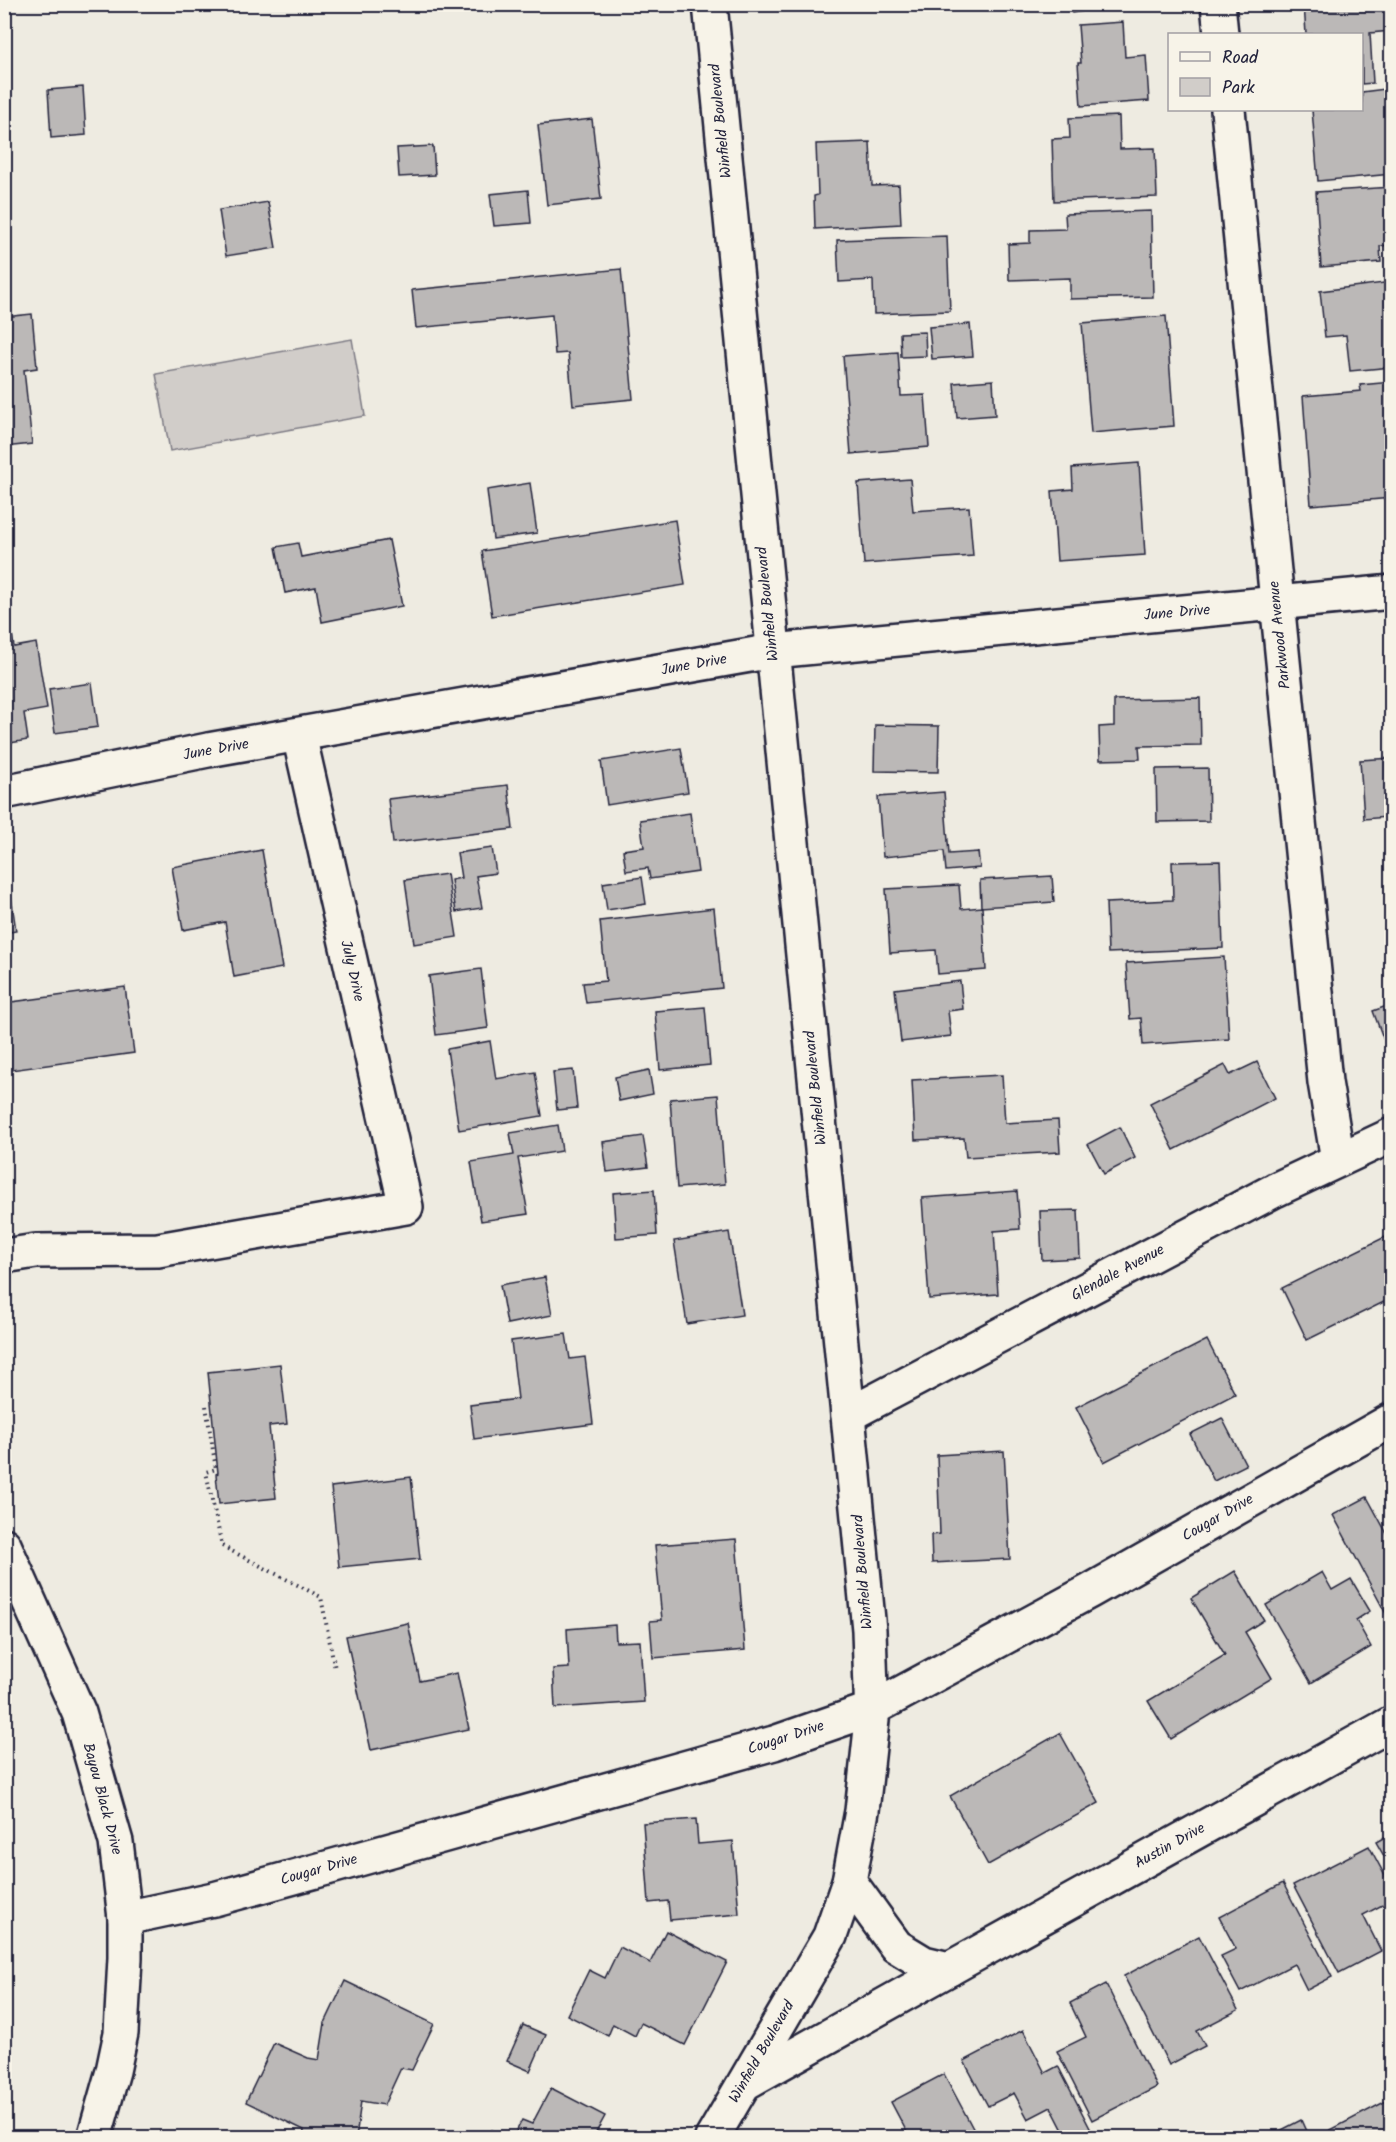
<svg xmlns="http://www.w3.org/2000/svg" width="1396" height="2142" font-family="Kalam,sans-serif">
  <rect width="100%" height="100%" fill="#eeebe1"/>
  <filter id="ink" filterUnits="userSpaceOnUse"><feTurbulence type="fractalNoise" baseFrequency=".0167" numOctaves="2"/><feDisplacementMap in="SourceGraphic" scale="12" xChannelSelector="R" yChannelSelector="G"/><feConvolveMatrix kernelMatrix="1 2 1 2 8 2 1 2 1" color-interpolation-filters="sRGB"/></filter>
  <g filter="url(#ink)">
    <path fill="#d1cdc9" stroke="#7a7882" stroke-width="1.5" d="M 352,339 L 365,416 L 170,451 L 156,374 Z"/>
    <g fill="#bbb8b7" stroke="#22223b" stroke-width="1.5">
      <path d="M 1071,4 L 1130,4 L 1072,13 Z"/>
      <path d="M 1304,4 L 1389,4 L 1391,31 L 1370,33 L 1373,83 L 1362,84 L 1362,34 L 1306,34 Z"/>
      <path d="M 1123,22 L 1125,57 L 1146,55 L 1149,101 L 1081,106 L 1078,63 L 1081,63 L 1078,25 Z"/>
      <path d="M 83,87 L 86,135 L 51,138 L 48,90 Z"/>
      <path d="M 1385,89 L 1392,174 L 1318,181 L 1312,110 L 1362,110 L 1362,92 Z"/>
      <path d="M 1119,116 L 1120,149 L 1155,148 L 1157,197 L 1054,201 L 1052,139 L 1070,138 L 1069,118 Z"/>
      <path d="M 592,119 L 601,199 L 547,205 L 538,125 Z"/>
      <path d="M 870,142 L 872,186 L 899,185 L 901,224 L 815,229 L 814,196 L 818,195 L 816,144 Z"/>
      <path d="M 433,146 L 435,175 L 399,177 L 397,148 Z"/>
      <path d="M 1392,187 L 1392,245 L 1380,246 L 1381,262 L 1321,267 L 1316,192 Z"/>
      <path d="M 528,190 L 531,223 L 494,226 L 490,194 Z"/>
      <path d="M 268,202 L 276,248 L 226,256 L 219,210 Z"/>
      <path d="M 1151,211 L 1153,297 L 1070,299 L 1070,278 L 1009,280 L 1008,244 L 1030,243 L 1030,230 L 1066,229 L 1065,214 Z"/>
      <path d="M 947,236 L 950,311 L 874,314 L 873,280 L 839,282 L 837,240 Z"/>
      <path d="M 621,269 L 633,399 L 573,405 L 568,353 L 555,354 L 552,315 L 416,328 L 412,290 Z"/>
      <path d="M 1392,282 L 1392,367 L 1350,371 L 1346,335 L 1325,337 L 1320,291 Z"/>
      <path d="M 32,314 L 37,368 L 24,370 L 32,444 L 4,447 L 4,317 Z"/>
      <path d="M 1166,316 L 1174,426 L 1091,433 L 1082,323 Z"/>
      <path d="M 970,324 L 973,356 L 932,359 L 929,327 Z"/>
      <path d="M 925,332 L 926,356 L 901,357 L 900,333 Z"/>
      <path d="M 898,352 L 901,396 L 925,395 L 929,447 L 851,454 L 843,356 Z"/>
      <path d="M 993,380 L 995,415 L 957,418 L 954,383 Z"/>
      <path d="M 1392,382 L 1392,498 L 1311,505 L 1303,396 L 1361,391 L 1360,385 Z"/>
      <path d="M 1139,463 L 1145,555 L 1057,561 L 1052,491 L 1073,489 L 1072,468 Z"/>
      <path d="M 910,479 L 913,511 L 969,507 L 973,556 L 864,564 L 858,483 Z"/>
      <path d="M 530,483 L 537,533 L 493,539 L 487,490 Z"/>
      <path d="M 675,520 L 685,585 L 492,616 L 482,551 Z"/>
      <path d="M 389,540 L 402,606 L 322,622 L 316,587 L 285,593 L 276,547 L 298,543 L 301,557 Z"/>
      <path d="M 5,586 L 14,647 L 36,643 L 47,709 L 24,713 L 28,740 L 4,744 Z"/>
      <path d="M 92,683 L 98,727 L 55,733 L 49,689 Z"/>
      <path d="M 1200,698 L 1201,745 L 1139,746 L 1140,759 L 1100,760 L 1099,727 L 1114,726 L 1114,700 Z"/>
      <path d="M 875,725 L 939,726 L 938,772 L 874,771 Z"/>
      <path d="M 681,748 L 688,792 L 607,805 L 601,761 Z"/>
      <path d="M 1392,758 L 1392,897 L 1387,817 L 1364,819 L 1360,760 Z"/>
      <path d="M 1208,768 L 1209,821 L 1157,822 L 1156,769 Z"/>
      <path d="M 508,785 L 513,829 L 393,843 L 388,799 Z"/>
      <path d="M 944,792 L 949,854 L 978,852 L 980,868 L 946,871 L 944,851 L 883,857 L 878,797 Z"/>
      <path d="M 690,813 L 698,872 L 650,879 L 648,868 L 626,871 L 623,850 L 644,847 L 640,820 Z"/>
      <path d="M 492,848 L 496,873 L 476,876 L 482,908 L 456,912 L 451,880 L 461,878 L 457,853 Z"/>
      <path d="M 262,850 L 282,968 L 234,977 L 225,922 L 183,930 L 172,867 Z"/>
      <path d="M 1220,861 L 1223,948 L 1108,953 L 1106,903 L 1173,900 L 1172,862 Z"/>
      <path d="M 447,874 L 457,937 L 414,944 L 405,880 Z"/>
      <path d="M 1052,876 L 1054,902 L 981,907 L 980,880 Z"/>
      <path d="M 642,877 L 646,904 L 607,910 L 603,883 Z"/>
      <path d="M 959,885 L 961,909 L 982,907 L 986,970 L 938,974 L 936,950 L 890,953 L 886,889 Z"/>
      <path d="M 10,889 L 16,931 L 4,933 L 4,890 Z"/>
      <path d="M 714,908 L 722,988 L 586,1003 L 583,983 L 606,981 L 600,921 Z"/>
      <path d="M 1224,957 L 1229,1039 L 1143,1045 L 1141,1018 L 1130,1019 L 1126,963 Z"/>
      <path d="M 481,969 L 488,1028 L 436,1035 L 429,976 Z"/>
      <path d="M 960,981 L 963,1009 L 948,1011 L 951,1036 L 901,1042 L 895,989 Z"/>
      <path d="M 125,987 L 134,1053 L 4,1071 L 4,1003 Z"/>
      <path d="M 1392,1004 L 1392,1062 L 1373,1011 Z"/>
      <path d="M 705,1007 L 710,1065 L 660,1070 L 655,1011 Z"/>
      <path d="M 490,1041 L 496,1079 L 535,1072 L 542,1116 L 459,1130 L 447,1049 Z"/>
      <path d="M 1257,1062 L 1275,1098 L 1174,1150 L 1150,1103 L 1225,1065 L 1230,1075 Z"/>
      <path d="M 573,1070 L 577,1108 L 557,1110 L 553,1072 Z"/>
      <path d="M 649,1070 L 653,1094 L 619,1101 L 615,1077 Z"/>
      <path d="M 1002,1075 L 1005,1123 L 1058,1120 L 1060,1152 L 966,1157 L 964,1138 L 915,1140 L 912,1080 Z"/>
      <path d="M 718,1095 L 725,1184 L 677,1188 L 670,1099 Z"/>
      <path d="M 558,1125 L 562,1151 L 518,1158 L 528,1214 L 481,1221 L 471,1162 L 514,1155 L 510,1133 Z"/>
      <path d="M 1120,1127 L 1135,1158 L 1104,1174 L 1088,1144 Z"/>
      <path d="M 643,1136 L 648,1167 L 607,1172 L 603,1142 Z"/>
      <path d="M 654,1190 L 657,1235 L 616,1238 L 613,1193 Z"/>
      <path d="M 1017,1191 L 1020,1229 L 994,1231 L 998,1294 L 929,1299 L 922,1198 Z"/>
      <path d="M 1078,1210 L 1080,1258 L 1042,1260 L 1040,1211 Z"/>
      <path d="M 729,1232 L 742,1315 L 687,1324 L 674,1241 Z"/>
      <path d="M 1385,1237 L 1392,1250 L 1392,1298 L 1307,1340 L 1282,1288 Z"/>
      <path d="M 545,1277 L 552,1315 L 507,1324 L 500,1285 Z"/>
      <path d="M 566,1334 L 570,1359 L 585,1357 L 593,1424 L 474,1439 L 470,1405 L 518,1399 L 511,1341 Z"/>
      <path d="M 1207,1340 L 1235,1394 L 1104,1462 L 1076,1407 Z"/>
      <path d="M 280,1364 L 287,1424 L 269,1426 L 276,1498 L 219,1504 L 216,1474 L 218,1473 L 208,1372 Z"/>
      <path d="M 1222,1418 L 1246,1465 L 1214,1481 L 1190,1434 Z"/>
      <path d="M 1004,1451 L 1010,1559 L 932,1563 L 931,1535 L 940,1534 L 937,1455 Z"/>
      <path d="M 411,1477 L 420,1559 L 339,1567 L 331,1487 Z"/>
      <path d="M 1367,1497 L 1392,1543 L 1392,1625 L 1333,1515 Z"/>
      <path d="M 736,1539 L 745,1650 L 653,1658 L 650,1621 L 662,1620 L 655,1545 Z"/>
      <path d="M 1235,1571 L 1264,1620 L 1245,1632 L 1272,1678 L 1171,1739 L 1148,1701 L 1225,1655 L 1191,1598 Z"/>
      <path d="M 1322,1572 L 1332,1590 L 1351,1579 L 1370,1611 L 1356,1620 L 1371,1647 L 1311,1683 L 1266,1605 Z"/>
      <path d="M 408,1623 L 420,1681 L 457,1673 L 469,1729 L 371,1750 L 346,1636 Z"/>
      <path d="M 615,1625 L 616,1642 L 640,1641 L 644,1702 L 555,1708 L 553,1669 L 569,1668 L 567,1629 Z"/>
      <path d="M 1060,1733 L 1099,1803 L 988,1865 L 950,1796 Z"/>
      <path d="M 696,1819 L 698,1844 L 733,1841 L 739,1914 L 670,1920 L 668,1901 L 649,1903 L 643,1823 Z"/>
      <path d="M 1392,1833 L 1392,1870 L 1376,1842 Z"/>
      <path d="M 1369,1846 L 1392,1889 L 1392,1900 L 1363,1915 L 1381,1951 L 1339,1973 L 1293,1885 Z"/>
      <path d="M 1283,1883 L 1332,1977 L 1307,1990 L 1294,1964 L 1240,1992 L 1221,1956 L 1236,1949 L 1219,1917 Z"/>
      <path d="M 666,1931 L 727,1962 L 685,2045 L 641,2023 L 635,2036 L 613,2024 L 608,2036 L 567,2015 L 589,1970 L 605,1978 L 620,1947 L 650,1963 Z"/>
      <path d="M 1199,1936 L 1238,2010 L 1197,2031 L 1205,2046 L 1169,2065 L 1124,1976 Z"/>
      <path d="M 345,1981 L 434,2024 L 412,2070 L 401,2068 L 384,2105 L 361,2101 L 356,2138 L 303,2138 L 304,2130 L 246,2102 L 274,2043 L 308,2058 L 319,2060 L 325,2023 Z"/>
      <path d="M 1106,1984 L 1157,2087 L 1092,2120 L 1057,2051 L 1086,2037 L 1070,2003 Z"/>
      <path d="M 523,2025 L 546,2035 L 530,2071 L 507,2061 Z"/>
      <path d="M 1023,2030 L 1045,2073 L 1058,2066 L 1095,2138 L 1067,2138 L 1051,2107 L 1028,2119 L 1014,2093 L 988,2106 L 964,2061 Z"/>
      <path d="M 944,2074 L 977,2136 L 910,2138 L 891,2102 Z"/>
      <path d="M 551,2088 L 605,2116 L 593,2138 L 513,2138 L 522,2120 L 532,2124 Z"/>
      <path d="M 1392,2098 L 1392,2138 L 1320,2138 L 1319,2136 Z"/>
      <path d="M 1301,2120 L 1309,2138 L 1266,2138 Z"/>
      <path d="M 492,2130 L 506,2138 L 489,2138 Z"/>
    </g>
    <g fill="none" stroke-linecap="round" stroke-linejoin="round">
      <g stroke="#22223b" stroke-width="38">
        <g id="minor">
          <path d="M 710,4 L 869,1630 L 872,1720 L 862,1811 L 849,1881 L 830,1936 L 712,2138"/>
          <path d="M 1218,4 L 1221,34"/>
          <path d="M 1228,110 L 1325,1082 L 1338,1160"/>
          <path d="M 4,792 L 208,750 L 773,651 L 1392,592"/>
          <path d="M 4,1256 L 36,1251 L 158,1250 L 406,1207 L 299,735"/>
          <path d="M 848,1415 L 1275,1190 L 1392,1135"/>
          <path d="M 849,1881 L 896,1946 L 924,1963 L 949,1969 L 1392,1723"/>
          <path d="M 125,1918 L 214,1899 L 334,1866 L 774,1743 L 872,1709 L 1090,1591 L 1392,1420"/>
          <path d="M 745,2083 L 949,1969"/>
        </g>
      </g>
      <g stroke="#22223b" stroke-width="38">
        <path id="major" d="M 4,1545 L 79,1713 L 116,1842 L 125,1918 L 125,1958 L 121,2033 L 113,2071 L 94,2138"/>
      </g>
      <path stroke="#22223b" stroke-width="4" stroke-dasharray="1.5 4.5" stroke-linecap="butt" d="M 206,1406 L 216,1469 L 206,1472 L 222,1546 L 321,1597 L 335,1669"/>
      <use href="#minor" stroke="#f7f3e8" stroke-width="33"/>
      <use href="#major" stroke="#f7f3e8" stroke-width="33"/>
    </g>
  </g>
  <g text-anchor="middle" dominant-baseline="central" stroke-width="4.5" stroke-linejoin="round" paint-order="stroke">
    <g font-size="15" fill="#22223b" stroke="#f7f3e8">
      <text transform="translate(721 121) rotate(-96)">Winfield Boulevard</text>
      <text transform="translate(768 604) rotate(-96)">Winfield Boulevard</text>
      <text transform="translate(1177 613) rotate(-5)">June Drive</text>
      <text transform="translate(1280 635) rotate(-96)">Parkwood Avenue</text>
      <text transform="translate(694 665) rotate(-10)">June Drive</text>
      <text transform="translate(216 750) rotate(-10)">June Drive</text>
      <text transform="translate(352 971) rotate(77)">July Drive</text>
      <text transform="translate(816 1088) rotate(-96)">Winfield Boulevard</text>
      <text transform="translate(1118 1273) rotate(-28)">Glendale Avenue</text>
      <text transform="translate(1218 1518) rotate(-30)">Cougar Drive</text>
      <text transform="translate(863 1572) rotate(-95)">Winfield Boulevard</text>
      <text transform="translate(786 1738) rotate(-18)">Cougar Drive</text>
      <text transform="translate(102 1799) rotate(75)">Bayou Black Drive</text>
      <text transform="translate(1170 1846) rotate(-29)">Austin Drive</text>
      <text transform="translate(319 1870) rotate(-16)">Cougar Drive</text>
      <text transform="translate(762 2052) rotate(-60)">Winfield Boulevard</text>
    </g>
  </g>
  <rect width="1396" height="2142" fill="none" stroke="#f7f3e8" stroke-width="24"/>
  <rect x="12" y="12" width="1372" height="2118" fill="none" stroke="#22223b" stroke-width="2" filter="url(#ink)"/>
  <rect x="1168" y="33" width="195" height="78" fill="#f7f3e8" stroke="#a29fa3" stroke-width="1.5"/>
  <rect x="1180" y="52" width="30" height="9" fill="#f7f3e8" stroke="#a29fa3" stroke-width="1.5"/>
  <text x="1222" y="63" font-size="18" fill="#22223b">Road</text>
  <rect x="1180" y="78" width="30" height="18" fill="#d1cdc9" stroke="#a29fa3" stroke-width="1.5"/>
  <text x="1222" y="93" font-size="18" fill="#22223b">Park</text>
</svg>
